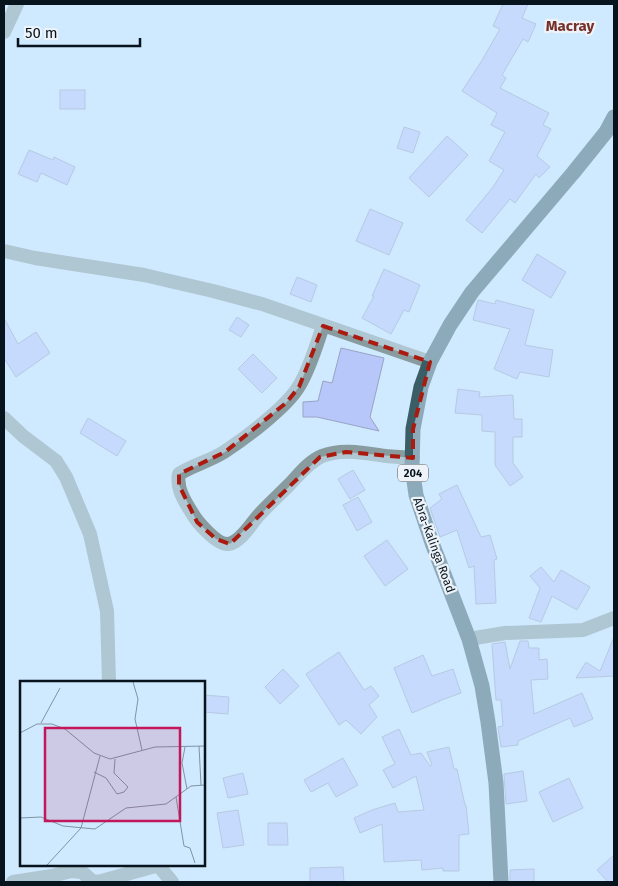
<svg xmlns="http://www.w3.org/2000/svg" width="618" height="886" font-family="'Fira Sans',sans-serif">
  <rect width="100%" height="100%" fill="#cfe9fe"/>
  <g fill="#b8c7fa" stroke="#99a3c4">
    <path d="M 503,4 L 528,4 L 522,18 L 536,24 L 528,42 L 523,39 L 502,75 L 506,78 L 500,88 L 549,113 L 543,125 L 551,129 L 537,156 L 550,167 L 539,178 L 536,174 L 515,203 L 510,199 L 482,233 L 466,220 L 493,187 L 504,170 L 489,161 L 505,132 L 491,125 L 497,113 L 462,91 L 481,62 L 500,29 L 493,26 Z"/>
    <rect x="60" y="90" width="25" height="19"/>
    <path d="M 404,127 L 420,132 L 413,153 L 397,148 Z"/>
    <path d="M 447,136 L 468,155 L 429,197 L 409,178 Z"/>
    <path d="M 29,150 L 53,160 L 54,157 L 75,167 L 67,185 L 41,173 L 37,182 L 18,174 Z"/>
    <path d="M 370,209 L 403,223 L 389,255 L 356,241 Z"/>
    <path d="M 537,254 L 566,272 L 551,298 L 522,280 Z"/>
    <path d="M 384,269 L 420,285 L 409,312 L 404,310 L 391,334 L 362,318 L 374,296 L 372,296 Z"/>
    <path d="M 297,277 L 317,285 L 311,302 L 290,294 Z"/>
    <path d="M 478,300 L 495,304 L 496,300 L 534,310 L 525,345 L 553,350 L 549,377 L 520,372 L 517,379 L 494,369 L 510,329 L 473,320 Z"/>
    <path d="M 237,317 L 249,325 L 241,337 L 229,330 Z"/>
    <path d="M 4,318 L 18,344 L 36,332 L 50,353 L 16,377 L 4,358 Z"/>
    <path d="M 341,348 L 384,358 L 370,417 L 379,431 L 317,417 L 303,417 L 303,402 L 318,401 L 323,381 L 332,383 Z"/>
    <path d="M 253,354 L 277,378 L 262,393 L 238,369 Z"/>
    <path d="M 458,389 L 480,392 L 479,397 L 513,395 L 514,419 L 522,419 L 522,437 L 513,437 L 513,463 L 523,477 L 510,486 L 495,465 L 495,432 L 482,431 L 482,415 L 455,413 Z"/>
    <path d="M 88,418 L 126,441 L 117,456 L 80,433 Z"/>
    <path d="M 353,470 L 365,490 L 350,499 L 338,479 Z"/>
    <path d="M 457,485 L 481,537 L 490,535 L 497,559 L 494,560 L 496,603 L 476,604 L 474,566 L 469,568 L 457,530 L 440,537 L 430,508 L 442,499 L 439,494 Z"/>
    <path d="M 358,497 L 372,522 L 357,531 L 343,505 Z"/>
    <path d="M 387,540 L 408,569 L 385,586 L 364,556 Z"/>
    <path d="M 541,567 L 554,582 L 561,570 L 590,587 L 577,610 L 552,596 L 541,622 L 529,618 L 540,588 L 530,576 Z"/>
    <path d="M 614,637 L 614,676 L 576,678 L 586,662 L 600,671 Z"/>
    <path d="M 520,641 L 528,641 L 529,648 L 539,648 L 539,660 L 547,659 L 548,679 L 531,680 L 534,714 L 582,693 L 593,719 L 574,727 L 570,718 L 518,741 L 518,745 L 501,747 L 498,727 L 503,726 L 501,700 L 496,700 L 492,644 L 505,642 L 510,669 Z"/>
    <path d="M 339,652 L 364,690 L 371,686 L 379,696 L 369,705 L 377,717 L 361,734 L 346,720 L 339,725 L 306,674 Z"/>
    <path d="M 423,655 L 432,676 L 453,669 L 461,693 L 439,701 L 440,701 L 412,713 L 394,668 Z"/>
    <path d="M 283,669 L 299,686 L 280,704 L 265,687 Z"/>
    <path d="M 204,695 L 229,697 L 228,714 L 204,712 Z"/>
    <path d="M 399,729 L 411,755 L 421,753 L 430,766 L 432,765 L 427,752 L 449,747 L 454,769 L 457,769 L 465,805 L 466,805 L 469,834 L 459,835 L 459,871 L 443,871 L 443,868 L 422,870 L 421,860 L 384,862 L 382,824 L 360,833 L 354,818 L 372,810 L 395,803 L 398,812 L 424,810 L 416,776 L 393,788 L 383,770 L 395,764 L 382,737 Z"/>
    <path d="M 343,758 L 358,785 L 336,797 L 328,783 L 311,792 L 304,780 Z"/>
    <path d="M 523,771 L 527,801 L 506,804 L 504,774 Z"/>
    <path d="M 243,773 L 248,794 L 228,798 L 223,778 Z"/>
    <path d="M 569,778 L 583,808 L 553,822 L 539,792 Z"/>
    <path d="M 238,810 L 244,845 L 223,848 L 217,813 Z"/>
    <path d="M 268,823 L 287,823 L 288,845 L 268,845 Z"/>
    <path d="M 614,855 L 614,882 L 608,882 L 597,870 Z"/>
    <path d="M 343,867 L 344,882 L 310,882 L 310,868 Z"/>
    <path d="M 534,869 L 534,882 L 510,882 L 510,870 Z"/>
  </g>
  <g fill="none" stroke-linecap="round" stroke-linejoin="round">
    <g stroke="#889b9f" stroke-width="14">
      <path d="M 4,32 L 17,4"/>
      <path d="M 4,251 L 35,258 L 144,275 L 213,291 L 262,304 L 430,362"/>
      <path d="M 323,326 C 316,346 310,368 299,386 C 287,407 244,439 224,452 C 210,461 193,465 179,474 C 176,488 185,502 192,513 C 197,522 217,545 228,544 C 240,543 251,524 258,516 C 268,505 278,496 288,486 C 298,476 308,462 322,456 C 342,448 365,453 386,456 C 395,457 404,457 413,458"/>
      <path d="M 4,418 L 23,436 L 56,461 L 66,477 L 90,534 L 107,611 L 109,682"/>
      <path d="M 469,639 L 505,633 L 583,630 L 614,618"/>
      <path d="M 158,865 L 172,882"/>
      <path d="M 13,882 L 52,876 L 71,871 L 82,872 L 92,881 L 98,882 L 159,865"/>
    </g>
    <path stroke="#3b5e66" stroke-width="15" d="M 501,882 L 496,783 L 488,722 L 482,686 L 469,639 L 432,543 L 416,495 L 412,467 L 413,429 L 421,387 L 430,362 L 450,325 L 472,292 L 573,173 L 606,132 L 614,117"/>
  </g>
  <path d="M0 0H618V886H0ZM 323,326 L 430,362 L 413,429 L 413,458 L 346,452 L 320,457 L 230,544 L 216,539 L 197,522 L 179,485 L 179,474 L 225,452 L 286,403 L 299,387 Z" fill="#cfe9fe" fill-opacity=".55" fill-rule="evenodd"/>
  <path fill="none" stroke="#ab1a0f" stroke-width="4" stroke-dasharray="10 6" stroke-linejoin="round" d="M 323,326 L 430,362 L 413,429 L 413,458 L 346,452 L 320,457 L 230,544 L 216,539 L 197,522 L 179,485 L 179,474 L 225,452 L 286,403 L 299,387 Z"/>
  <g text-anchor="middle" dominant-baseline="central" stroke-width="4.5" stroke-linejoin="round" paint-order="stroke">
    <rect fill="#edf3f9" stroke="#4d575f" stroke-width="1" x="398" y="464.5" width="30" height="17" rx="4"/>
    <g font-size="11" font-weight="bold" fill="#08141d">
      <text x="413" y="473">204</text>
    </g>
    <g font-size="12" fill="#08141d" stroke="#edf3f9">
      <text transform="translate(434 545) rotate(70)">Abra-Kalinga Road</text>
    </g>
    <g font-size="15" font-weight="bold" fill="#763027" stroke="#edf3f9">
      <text x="570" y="26">Macray</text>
    </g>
  </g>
  <g transform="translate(20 681)">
    <rect width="185" height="185" fill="#cfe9fe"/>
    <path fill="none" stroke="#7f94a4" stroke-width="1" d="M 113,1 L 118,18 L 115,38 L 122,69M 21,42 L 40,7M 0,52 L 17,43 L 32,43 L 45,48 L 74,72 L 90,78 L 135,66 L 185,65M 179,65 L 181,104M 165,66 L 162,82 L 167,108M 74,91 L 86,97 L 97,113 L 104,111 L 108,106 L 94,92 L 95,78M 156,116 L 164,165 L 170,167 L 175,182M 0,137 L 21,136 L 43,145 L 75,148 L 106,127 L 146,123 L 171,105 L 185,104M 27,184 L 61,147 L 80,75"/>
    <path fill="#c2185b" fill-opacity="0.15" stroke="#c2185b" stroke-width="2.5" d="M 25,47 L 160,47 L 160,140 L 25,140 Z"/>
    <rect width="185" height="185" fill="none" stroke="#08141d" stroke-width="2.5"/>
  </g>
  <rect width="618" height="886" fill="none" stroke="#08141d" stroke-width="10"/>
  <path d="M18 38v8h122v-8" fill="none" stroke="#08141d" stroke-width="2.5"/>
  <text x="25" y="38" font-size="15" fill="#08141d" stroke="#edf3f9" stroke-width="4" paint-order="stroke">50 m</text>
</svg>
